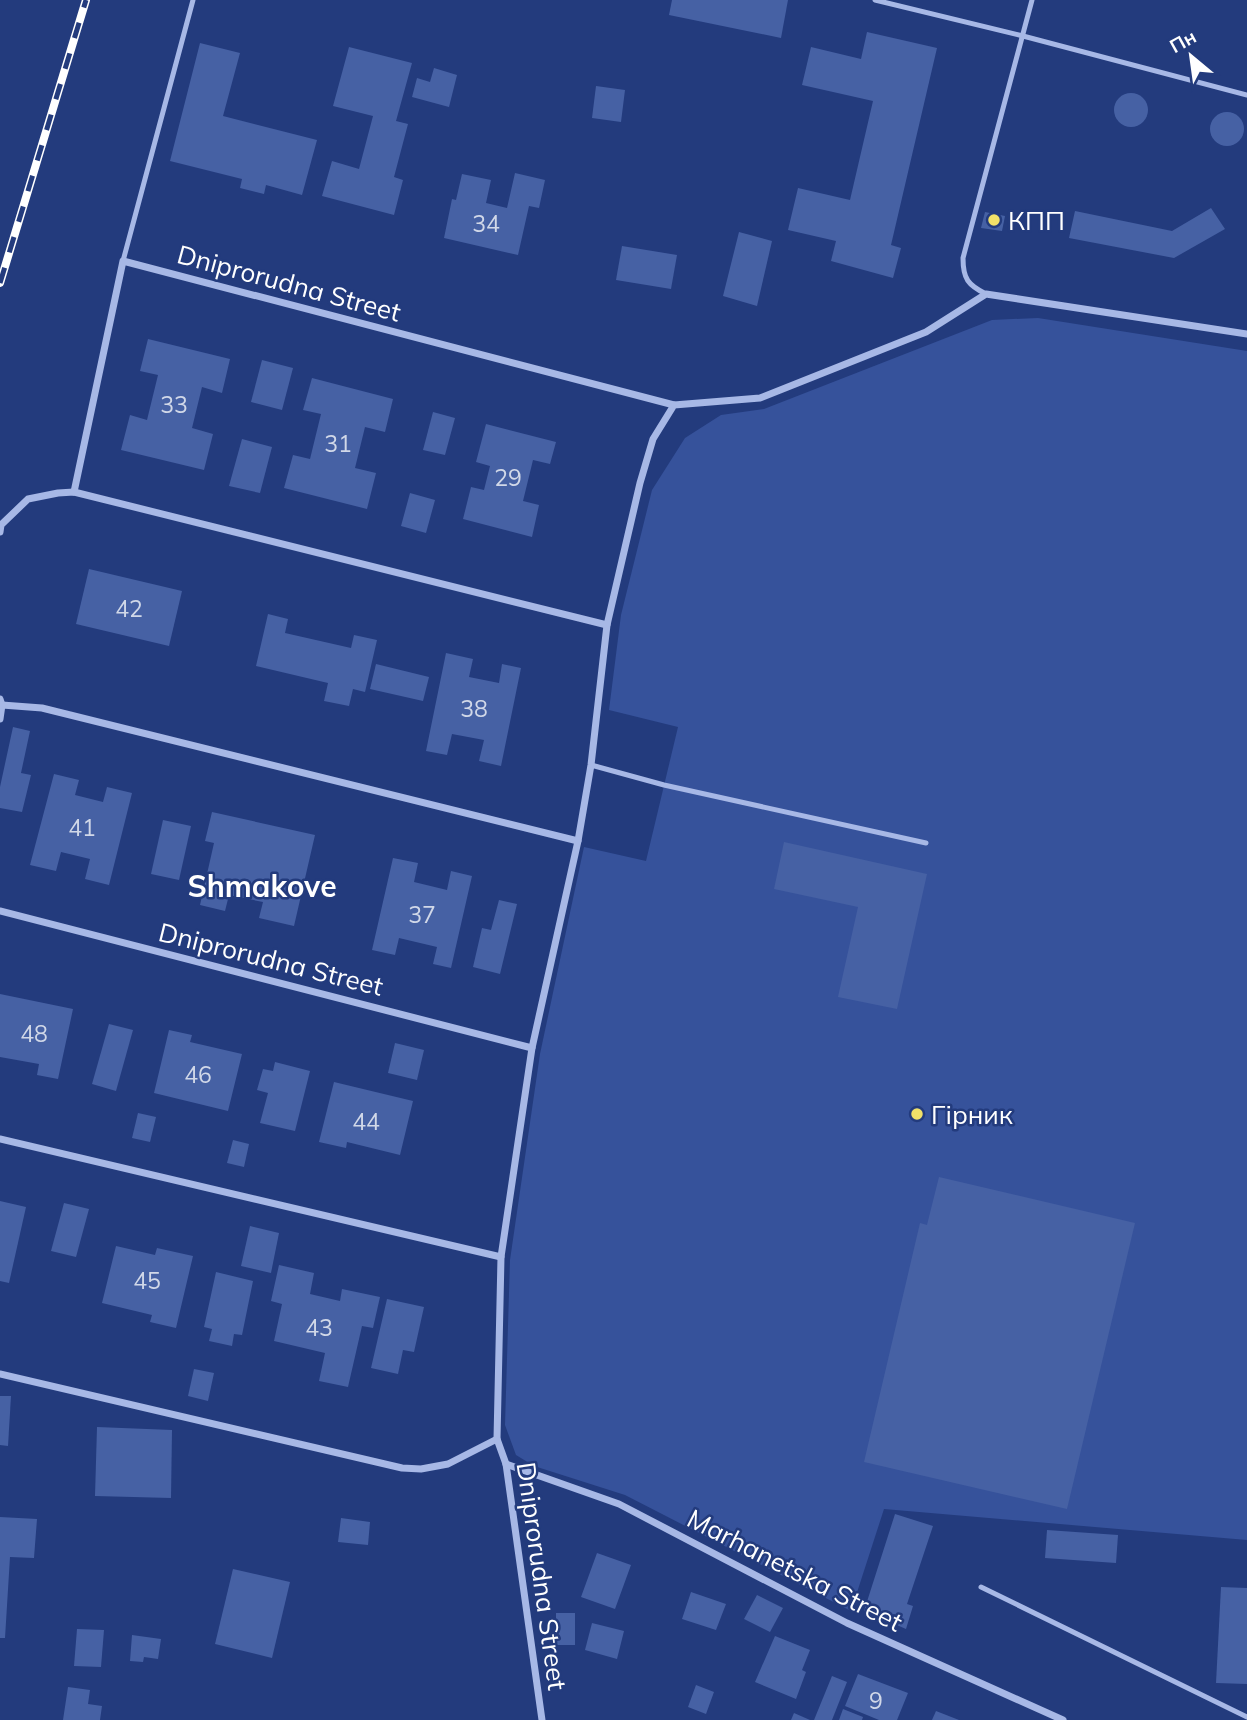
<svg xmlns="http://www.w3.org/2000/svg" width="1247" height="1720" font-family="Mulish,sans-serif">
  <rect width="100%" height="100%" fill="#233b7d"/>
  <path fill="#36529b" d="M 1038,318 L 1247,351 L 1247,1540 L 884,1509 L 851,1611 L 625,1495 L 534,1466 L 516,1455 L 505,1425 L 510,1260 L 540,1054 L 584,847 L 646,861 L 678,727 L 609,710 L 621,615 L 652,490 L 685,438 L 721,415 L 764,409 L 992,320 Z"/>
  <g fill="#4661a4">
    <path d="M 672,0 L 788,0 L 781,38 L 669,15 Z"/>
    <path d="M 867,32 L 937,48 L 891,245 L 901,248 L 893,278 L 831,261 L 836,241 L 788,230 L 798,188 L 850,200 L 873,101 L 802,85 L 811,47 L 861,59 Z"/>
    <path d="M 200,43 L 240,53 L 223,116 L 317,140 L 302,195 L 266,185 L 264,194 L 240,188 L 242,179 L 170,161 Z"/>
    <path d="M 349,47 L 412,63 L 396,121 L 408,124 L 394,177 L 403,180 L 394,215 L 322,196 L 332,161 L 359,169 L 373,116 L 333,106 Z"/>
    <path d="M 434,68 L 457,75 L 449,107 L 412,97 L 417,78 L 430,82 Z"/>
    <path d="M 596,86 L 625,90 L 621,122 L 592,118 Z"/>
    <circle cx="1131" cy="110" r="17"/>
    <circle cx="1227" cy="129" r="17"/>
    <path d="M 515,173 L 545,180 L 539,208 L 529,206 L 518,255 L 444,238 L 452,199 L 456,200 L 462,174 L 491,180 L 486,203 L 507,208 Z"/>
    <path d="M 1211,208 L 1225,229 L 1174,258 L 1069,238 L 1075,211 L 1172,231 Z"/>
    <path d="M 985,212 L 1005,216 L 1002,231 L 981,228 Z"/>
    <path d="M 739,232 L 772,241 L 757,306 L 723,296 Z"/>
    <path d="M 622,246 L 677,255 L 671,289 L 616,280 Z"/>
    <path d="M 148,339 L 230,359 L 222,393 L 202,387 L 192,428 L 213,434 L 204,470 L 121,450 L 130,415 L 147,420 L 158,375 L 140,371 Z"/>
    <path d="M 262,360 L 293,368 L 282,410 L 251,402 Z"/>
    <path d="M 312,378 L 393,399 L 385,432 L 365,427 L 355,468 L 376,473 L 367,509 L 284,488 L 293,455 L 310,459 L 321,414 L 303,410 Z"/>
    <path d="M 433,412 L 455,418 L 445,455 L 423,450 Z"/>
    <path d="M 486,424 L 556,442 L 550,464 L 533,460 L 523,501 L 539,505 L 532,537 L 463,519 L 471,487 L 484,490 L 490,466 L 476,462 Z"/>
    <path d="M 242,439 L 272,447 L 260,493 L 229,486 Z"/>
    <path d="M 410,493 L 435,500 L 426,533 L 401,526 Z"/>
    <path d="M 89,569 L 182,591 L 169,646 L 76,624 Z"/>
    <path d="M 268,614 L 288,619 L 285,633 L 351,648 L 354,635 L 377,640 L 365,692 L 353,689 L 349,706 L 324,701 L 328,683 L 256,666 Z"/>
    <path d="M 446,653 L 473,659 L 469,677 L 499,683 L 502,664 L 521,668 L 501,766 L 479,761 L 484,740 L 452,734 L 447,755 L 426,751 Z"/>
    <path d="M 376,664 L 429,677 L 423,701 L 370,689 Z"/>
    <path d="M 13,727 L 30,731 L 21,773 L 31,775 L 22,812 L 0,808 L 0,787 Z"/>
    <path d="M 54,774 L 79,780 L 75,795 L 103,802 L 107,787 L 132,793 L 109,885 L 85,879 L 90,859 L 61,852 L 56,871 L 30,865 Z"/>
    <path d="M 212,812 L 315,835 L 294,926 L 259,918 L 263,902 L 229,895 L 225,911 L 200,905 L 214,843 L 205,841 Z"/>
    <path d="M 163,820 L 191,826 L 179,880 L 151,874 Z"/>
    <path d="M 784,842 L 927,874 L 897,1009 L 838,997 L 858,907 L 774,889 Z"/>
    <path d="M 393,858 L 418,863 L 414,882 L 447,890 L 451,871 L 472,876 L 451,968 L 433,964 L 437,947 L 399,938 L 395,955 L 372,950 Z"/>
    <path d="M 499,900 L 517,904 L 500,974 L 473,967 L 482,928 L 491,930 Z"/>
    <path d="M 0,994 L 73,1009 L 58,1079 L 37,1075 L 39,1064 L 0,1057 Z"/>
    <path d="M 109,1024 L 133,1030 L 116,1091 L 92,1084 Z"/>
    <path d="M 169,1030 L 192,1035 L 190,1042 L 242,1054 L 228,1111 L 154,1093 Z"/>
    <path d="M 395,1043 L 424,1050 L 417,1080 L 388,1073 Z"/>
    <path d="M 275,1062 L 310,1071 L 295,1131 L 260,1123 L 268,1093 L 257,1090 L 263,1069 L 273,1071 Z"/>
    <path d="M 334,1082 L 413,1101 L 400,1155 L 347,1142 L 346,1148 L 319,1142 Z"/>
    <path d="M 138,1113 L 156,1117 L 150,1142 L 132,1138 Z"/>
    <path d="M 233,1140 L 249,1144 L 244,1167 L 227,1163 Z"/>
    <path d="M 939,1177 L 1135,1223 L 1067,1509 L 864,1462 L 920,1223 L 927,1225 Z"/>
    <path d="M 0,1201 L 26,1207 L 9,1283 L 0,1281 Z"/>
    <path d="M 64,1203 L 89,1209 L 76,1257 L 51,1251 Z"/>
    <path d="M 250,1226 L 279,1233 L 271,1273 L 241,1266 Z"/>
    <path d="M 116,1246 L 155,1255 L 157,1248 L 193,1256 L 176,1328 L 150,1322 L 152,1315 L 102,1303 Z"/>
    <path d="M 279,1265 L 314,1273 L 310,1294 L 340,1301 L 342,1289 L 380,1297 L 373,1328 L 362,1326 L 348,1387 L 319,1381 L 325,1353 L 274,1341 L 282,1304 L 271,1301 Z"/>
    <path d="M 216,1272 L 253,1281 L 242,1335 L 234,1334 L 232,1346 L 209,1341 L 212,1329 L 204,1327 Z"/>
    <path d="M 387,1299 L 424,1307 L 414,1352 L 403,1350 L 398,1374 L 371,1368 Z"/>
    <path d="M 194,1369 L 214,1373 L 208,1401 L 188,1396 Z"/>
    <path d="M 0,1396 L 11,1396 L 8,1446 L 0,1445 Z"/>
    <path d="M 97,1427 L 172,1430 L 171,1498 L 95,1496 Z"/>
    <path d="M 895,1514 L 933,1526 L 907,1604 L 913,1606 L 906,1629 L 864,1611 Z"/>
    <path d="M 0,1517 L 37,1519 L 34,1558 L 10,1557 L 5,1638 L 0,1638 Z"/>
    <path d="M 341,1518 L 370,1522 L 368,1545 L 338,1542 Z"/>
    <path d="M 1047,1530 L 1118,1535 L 1116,1563 L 1045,1558 Z"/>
    <path d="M 597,1553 L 631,1565 L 615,1609 L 581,1597 Z"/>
    <path d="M 233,1569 L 290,1582 L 272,1658 L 215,1644 Z"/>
    <path d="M 1221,1587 L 1247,1588 L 1247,1684 L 1216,1683 Z"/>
    <path d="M 691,1592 L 726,1604 L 716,1630 L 682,1619 Z"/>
    <path d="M 757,1595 L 783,1608 L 770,1632 L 744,1619 Z"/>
    <rect x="556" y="1613" width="19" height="32"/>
    <path d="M 592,1623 L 624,1631 L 617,1659 L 585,1650 Z"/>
    <path d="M 77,1629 L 104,1630 L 101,1667 L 74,1666 Z"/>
    <path d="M 132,1635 L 161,1639 L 158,1659 L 144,1657 L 143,1662 L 130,1661 Z"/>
    <path d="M 775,1636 L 810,1650 L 802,1670 L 806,1672 L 796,1699 L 755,1682 Z"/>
    <path d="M 858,1674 L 908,1693 L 897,1720 L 879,1720 L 845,1706 Z"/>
    <path d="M 832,1676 L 847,1682 L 832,1720 L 814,1720 Z"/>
    <path d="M 696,1685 L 714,1692 L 706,1714 L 688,1707 Z"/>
    <path d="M 68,1687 L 90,1690 L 88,1704 L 102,1706 L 100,1720 L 63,1720 Z"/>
    <path d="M 843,1709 L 863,1717 L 862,1720 L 839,1720 Z"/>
    <path d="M 936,1711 L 959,1720 L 932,1720 Z"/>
    <path d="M 794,1713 L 810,1720 L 791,1720 Z"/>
  </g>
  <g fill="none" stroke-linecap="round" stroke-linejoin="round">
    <g stroke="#a7b8e6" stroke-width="5">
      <path d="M 875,0 L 1023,36 L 1247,95"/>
      <path d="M 123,261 L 193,0"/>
      <path d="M 986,294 C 968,285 963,279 963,258 L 1032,0"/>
      <path d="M 591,765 L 664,785 L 926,843"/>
      <path d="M 981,1587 L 1247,1717"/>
    </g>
    <g stroke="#a7b8e6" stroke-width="7">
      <path d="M 74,492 L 123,261 L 674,405"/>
      <path d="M 0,532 L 1,525 L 28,499 L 58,493 L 74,492 L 607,625"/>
      <path d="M 0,699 L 2,705 L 0,719"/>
      <path d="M 2,705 L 42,708 L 578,841"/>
      <path d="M 0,911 L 532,1048"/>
      <path d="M 0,1139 L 501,1257"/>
      <path d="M 0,1374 L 402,1468 L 421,1469 L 448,1464 L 497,1439"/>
      <path d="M 506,1464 L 619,1504 L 847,1623 L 1063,1720"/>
      <path d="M 542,1720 L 506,1464 L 497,1439 L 501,1257 L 532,1048 L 578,841 L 591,765 L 607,625 L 640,483 L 653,439 L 674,405 L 760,398 L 926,332 L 986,294 L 1247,334"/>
    </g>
    <g stroke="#fff" stroke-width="8">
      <path id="rail" d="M 0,283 L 86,0"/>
    </g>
    <use href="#rail" stroke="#233b7d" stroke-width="5" stroke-dasharray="16" stroke-linecap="butt"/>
  </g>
  <g fill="#f1e169" stroke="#233b7d" stroke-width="2.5">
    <circle cx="994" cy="220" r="7"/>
    <circle cx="917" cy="1114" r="7"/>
  </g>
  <g text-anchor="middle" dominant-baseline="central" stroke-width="5" stroke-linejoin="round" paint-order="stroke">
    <g font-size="23" fill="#d1d8e8">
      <text x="486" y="223">34</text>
      <text x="174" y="404">33</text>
      <text x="338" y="443">31</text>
      <text x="508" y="477">29</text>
      <text x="129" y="608">42</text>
      <text x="474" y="708">38</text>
      <text x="82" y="827">41</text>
      <text x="422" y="914">37</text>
      <text x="34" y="1033">48</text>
      <text x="198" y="1074">46</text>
      <text x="366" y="1121">44</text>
      <text x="147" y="1280">45</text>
      <text x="319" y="1327">43</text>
      <text x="876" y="1700">9</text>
    </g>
    <g font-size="26" fill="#fff" stroke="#233b7d" text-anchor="start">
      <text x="1008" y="220">КПП</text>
      <text x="931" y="1114">Гірник</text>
    </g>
    <g font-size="26" fill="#fff" stroke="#233b7d">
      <text transform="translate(289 283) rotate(15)">Dniprorudna Street</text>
      <text transform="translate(271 959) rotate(14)">Dniprorudna Street</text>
      <text transform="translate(795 1570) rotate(27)">Marhanetska Street</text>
      <text transform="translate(542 1576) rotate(82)">Dniprorudna Street</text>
    </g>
    <g font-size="30" font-weight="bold" fill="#fff" stroke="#233b7d">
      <text x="262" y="886">Shmakove</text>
    </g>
  </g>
  <g transform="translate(1191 56) rotate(331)" stroke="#233b7d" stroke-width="5" paint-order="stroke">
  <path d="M0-5L12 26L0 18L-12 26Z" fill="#ffffff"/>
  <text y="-10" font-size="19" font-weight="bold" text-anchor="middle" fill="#ffffff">Пн</text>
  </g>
</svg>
